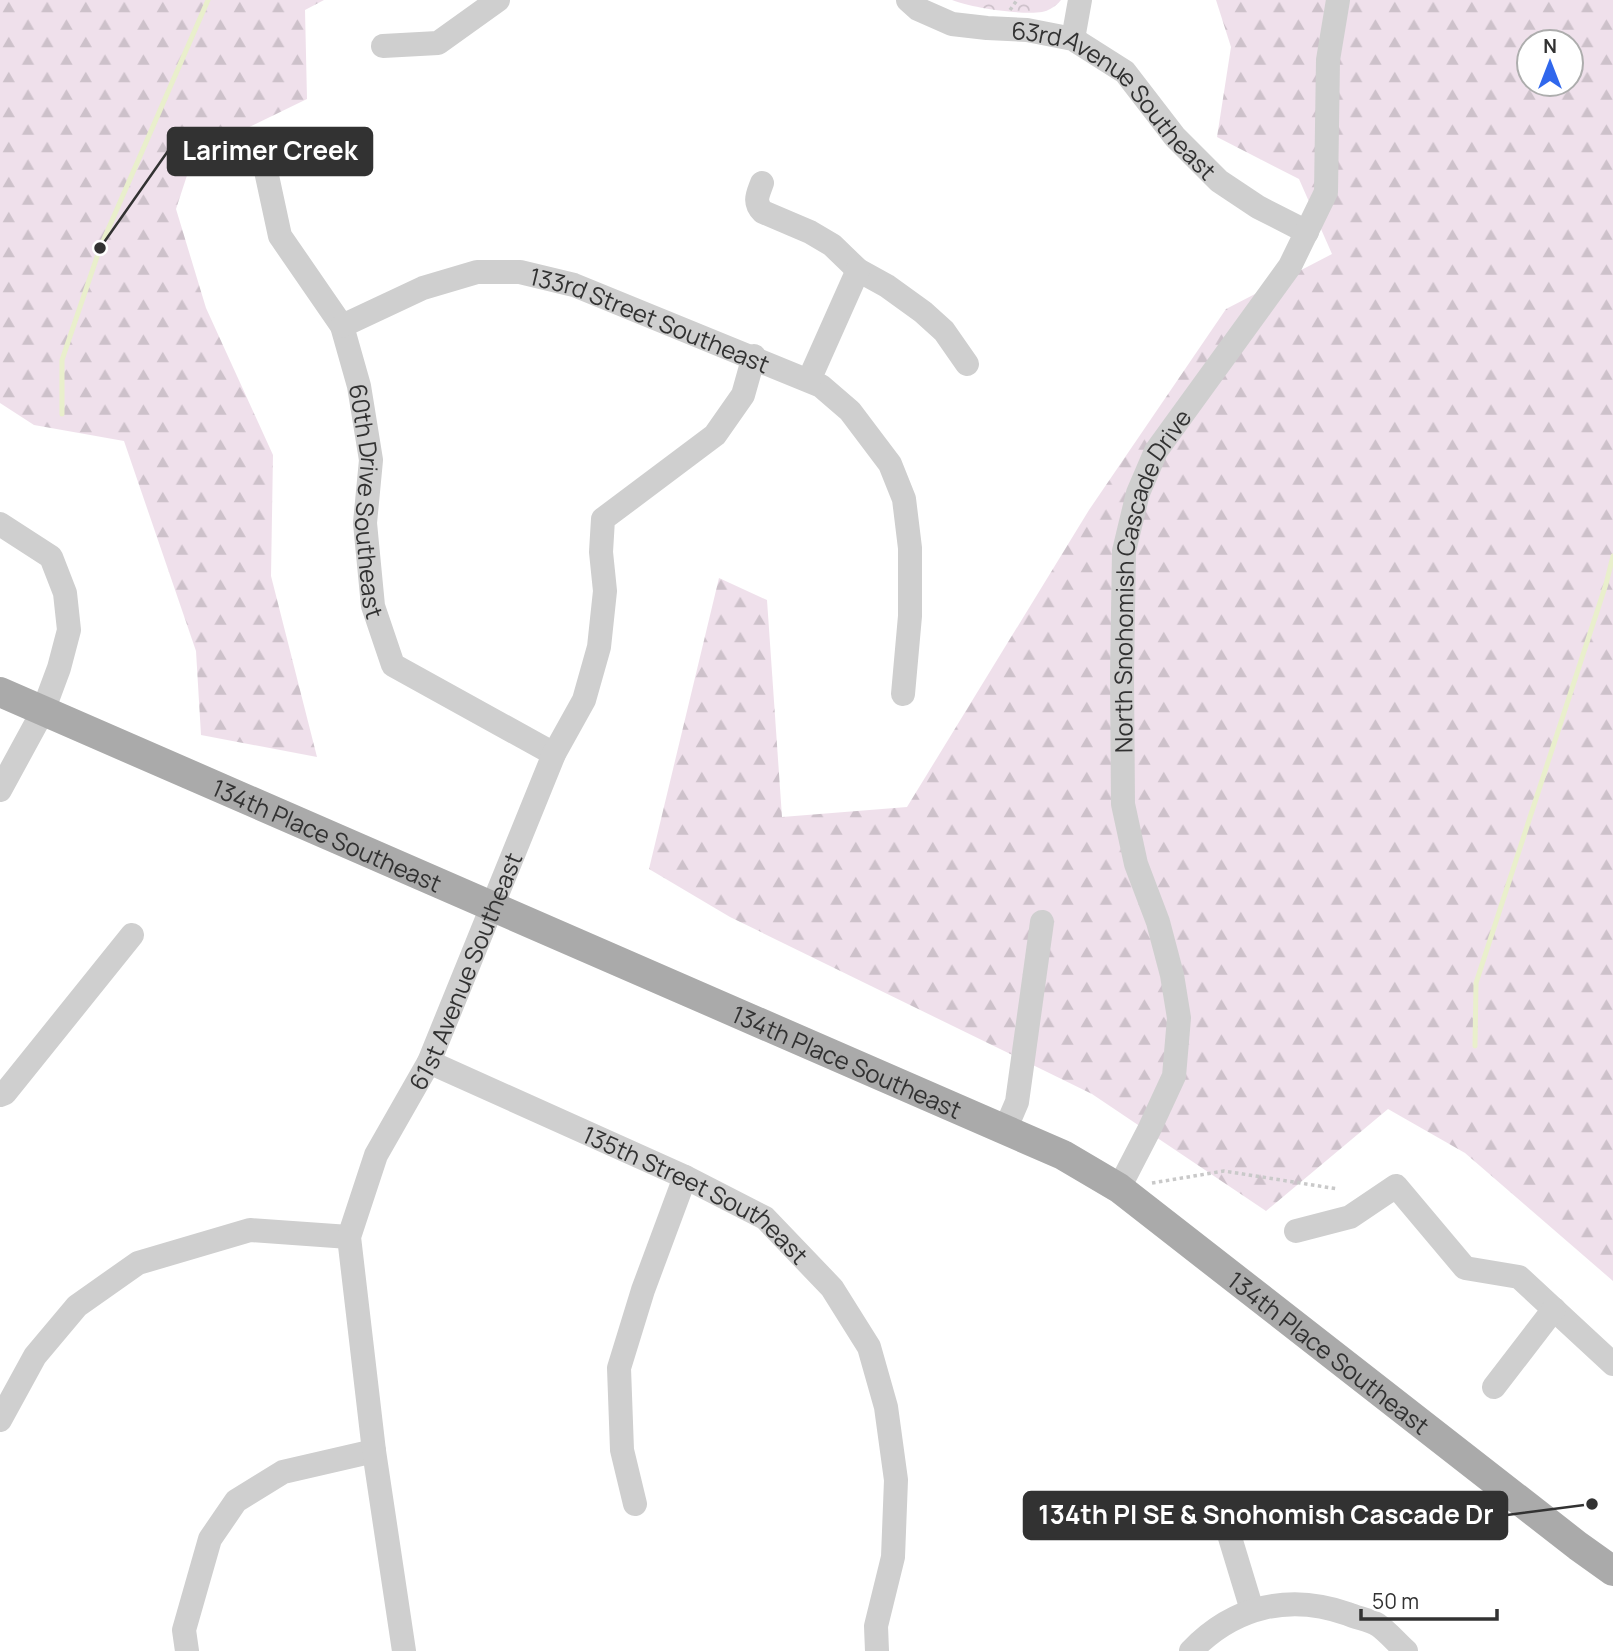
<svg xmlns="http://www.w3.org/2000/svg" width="1613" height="1651" font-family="Manrope,sans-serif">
  <defs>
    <pattern id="forest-firs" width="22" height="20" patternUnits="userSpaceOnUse" patternTransform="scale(1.75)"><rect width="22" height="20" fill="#efe0eb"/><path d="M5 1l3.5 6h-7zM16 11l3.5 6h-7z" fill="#cdc1ca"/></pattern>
    <pattern id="park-crowns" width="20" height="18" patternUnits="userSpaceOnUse" patternTransform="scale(1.75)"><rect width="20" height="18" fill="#efe0eb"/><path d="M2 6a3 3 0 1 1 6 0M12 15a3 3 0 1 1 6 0" fill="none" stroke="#cdc1ca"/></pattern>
  </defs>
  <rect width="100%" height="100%" fill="#fff"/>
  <g fill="url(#forest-firs)" fill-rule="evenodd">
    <path d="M 0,0 L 324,0 L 305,10 L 307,99 L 194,154 L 176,209 L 206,308 L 273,455 L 271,576 L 317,757 L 201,735 L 196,651 L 124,441 L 34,425 L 0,403 Z"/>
    <path d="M 1216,0 L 1613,0 L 1613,1281 L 1465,1153 L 1388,1109 L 1266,1211 L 1092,1094 L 730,917 L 649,869 L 719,578 L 767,600 L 782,817 L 907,807 L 1089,510 L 1226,309 L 1332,254 L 1299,179 L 1217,137 L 1231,47 ZM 1529,42 L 1571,42 L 1571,84 L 1529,84 Z"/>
  </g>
  <path fill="url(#park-crowns)" d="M 952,0 L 1061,0 C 1056,6 1050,10 1042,12 C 1022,15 971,8 952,0 Z"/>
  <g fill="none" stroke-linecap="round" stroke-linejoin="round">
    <g stroke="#e9efcc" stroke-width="5">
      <path d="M 62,414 L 62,360 L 100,248 L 208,0"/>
      <path d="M 1475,1046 L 1476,983 L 1606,584 L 1613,556"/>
    </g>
    <g stroke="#c9c9c9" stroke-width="3.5" stroke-dasharray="3.5 3.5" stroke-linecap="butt">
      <path d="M 1010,10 L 1017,0"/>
      <path d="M 1152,1183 L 1224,1171 L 1338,1189"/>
    </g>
    <g stroke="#cfcfcf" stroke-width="24">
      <path id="s1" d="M 908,0 L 918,9 L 952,24 L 987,28 L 1027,30 L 1073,39 L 1125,72 L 1175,137 L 1219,181 L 1258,207 L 1307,232"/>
      <path d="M 1073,39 L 1080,0"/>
      <path d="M 383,46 L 438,43 L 498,0"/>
      <path id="s2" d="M 266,171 L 280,236 L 342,326 L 359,386 L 371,460 L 365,523 L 373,606 L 393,665 L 554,754"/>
      <path d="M 762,183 C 758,194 753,202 763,212 L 810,232 L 832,245 L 858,270 L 887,286 L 923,312 L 944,331 L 967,364"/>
      <path id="s3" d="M 342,326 L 423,288 L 477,272 L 520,272 L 574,285 L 821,386 L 850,411 L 890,464 L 904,499 L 910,548 L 910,616 L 903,694"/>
      <path d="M 809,380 L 858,270"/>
      <path d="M 0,524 L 51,557 L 65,593 L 69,630 L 59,668 L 43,711 L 0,790"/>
      <path id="s4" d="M 429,1062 L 685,1177 L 765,1218 L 832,1288 L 869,1347 L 886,1407 L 896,1480 L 893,1557 L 876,1626 L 877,1651"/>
      <path d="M 0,1095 L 5,1093 L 132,935"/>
      <path d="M 1005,1130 L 1017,1102 L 1042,922"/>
      <path id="s5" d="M 1119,1188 L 1149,1130 L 1174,1076 L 1179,1018 L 1172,975 L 1158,922 L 1136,864 L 1123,804 L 1122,674 L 1124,551 L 1138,493 L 1156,451 L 1290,266 L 1326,192 L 1328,60 L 1338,0"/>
      <path d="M 1296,1231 L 1350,1217 L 1396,1186 L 1465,1268 L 1519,1277 L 1613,1364"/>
      <path d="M 1494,1387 L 1554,1309"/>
      <path d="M 0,1420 L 35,1356 L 77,1306 L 138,1263 L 250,1230 L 349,1237"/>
      <path d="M 635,1504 L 622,1450 L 619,1368 L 643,1290 L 685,1177"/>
      <path d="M 1228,1531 L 1252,1610"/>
      <path d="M 187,1651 L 184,1630 L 210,1539 L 236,1501 L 283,1472 L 374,1451"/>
      <path id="s6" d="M 404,1651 L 374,1451 L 349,1237 L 376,1155 L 429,1062 L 554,754 L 584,700 L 599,647 L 605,591 L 601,552 L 603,519 L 715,435 L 743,395 L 754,356"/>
      <path d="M 1191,1651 C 1234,1606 1290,1593 1348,1614 C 1357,1618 1370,1620 1378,1625 C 1388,1632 1397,1643 1406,1651"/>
    </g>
    <path stroke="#aaa" stroke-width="30" id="s7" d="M 0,692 L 1063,1155 L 1119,1188 L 1578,1546 L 1613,1571"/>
  </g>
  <g text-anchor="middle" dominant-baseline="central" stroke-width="7" stroke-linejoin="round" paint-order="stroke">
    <g font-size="24" fill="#323232" stroke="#fff">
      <text stroke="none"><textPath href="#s1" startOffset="240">63rd Avenue Southeast</textPath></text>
      <text stroke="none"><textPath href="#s3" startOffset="327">133rd Street Southeast</textPath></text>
      <text stroke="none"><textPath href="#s2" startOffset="354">60th Drive Southeast</textPath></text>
      <text stroke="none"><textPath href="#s5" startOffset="634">North Snohomish Cascade Drive</textPath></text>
      <text stroke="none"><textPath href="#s7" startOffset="357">134th Place Southeast</textPath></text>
      <text stroke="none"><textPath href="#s6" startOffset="709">61st Avenue Southeast</textPath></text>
      <text stroke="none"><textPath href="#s7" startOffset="924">134th Place Southeast</textPath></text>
      <text stroke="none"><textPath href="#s4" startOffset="299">135th Street Southeast</textPath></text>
      <text stroke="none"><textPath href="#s7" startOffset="1491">134th Place Southeast</textPath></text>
    </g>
  </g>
  <path fill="none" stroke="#323232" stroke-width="2.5" d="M100 248L168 151M1592 1504L1507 1515"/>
  <g fill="#323232" stroke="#fff" stroke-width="2.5">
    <circle cx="100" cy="248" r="7"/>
    <circle cx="1592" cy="1504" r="7"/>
  </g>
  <g fill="#323232" stroke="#323232" stroke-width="2.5">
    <rect x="168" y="128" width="204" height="47" rx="7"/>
    <rect x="1024" y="1492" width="483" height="47" rx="7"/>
  </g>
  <g font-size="26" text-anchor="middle" font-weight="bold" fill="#fff">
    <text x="270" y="160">Larimer Creek</text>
    <text x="1266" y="1524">134th Pl SE &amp; Snohomish Cascade Dr</text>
  </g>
  <g transform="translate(1550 63)"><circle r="33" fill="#ffffff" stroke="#adadad" stroke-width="2"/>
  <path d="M0-5L12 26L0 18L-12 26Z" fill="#3067ec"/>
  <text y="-10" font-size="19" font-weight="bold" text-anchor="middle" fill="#323232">N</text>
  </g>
  <path d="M1361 1609v10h136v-10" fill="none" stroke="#323232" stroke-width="3.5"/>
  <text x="1372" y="1609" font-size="21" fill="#323232" stroke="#ffffff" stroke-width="5" paint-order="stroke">50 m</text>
</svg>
